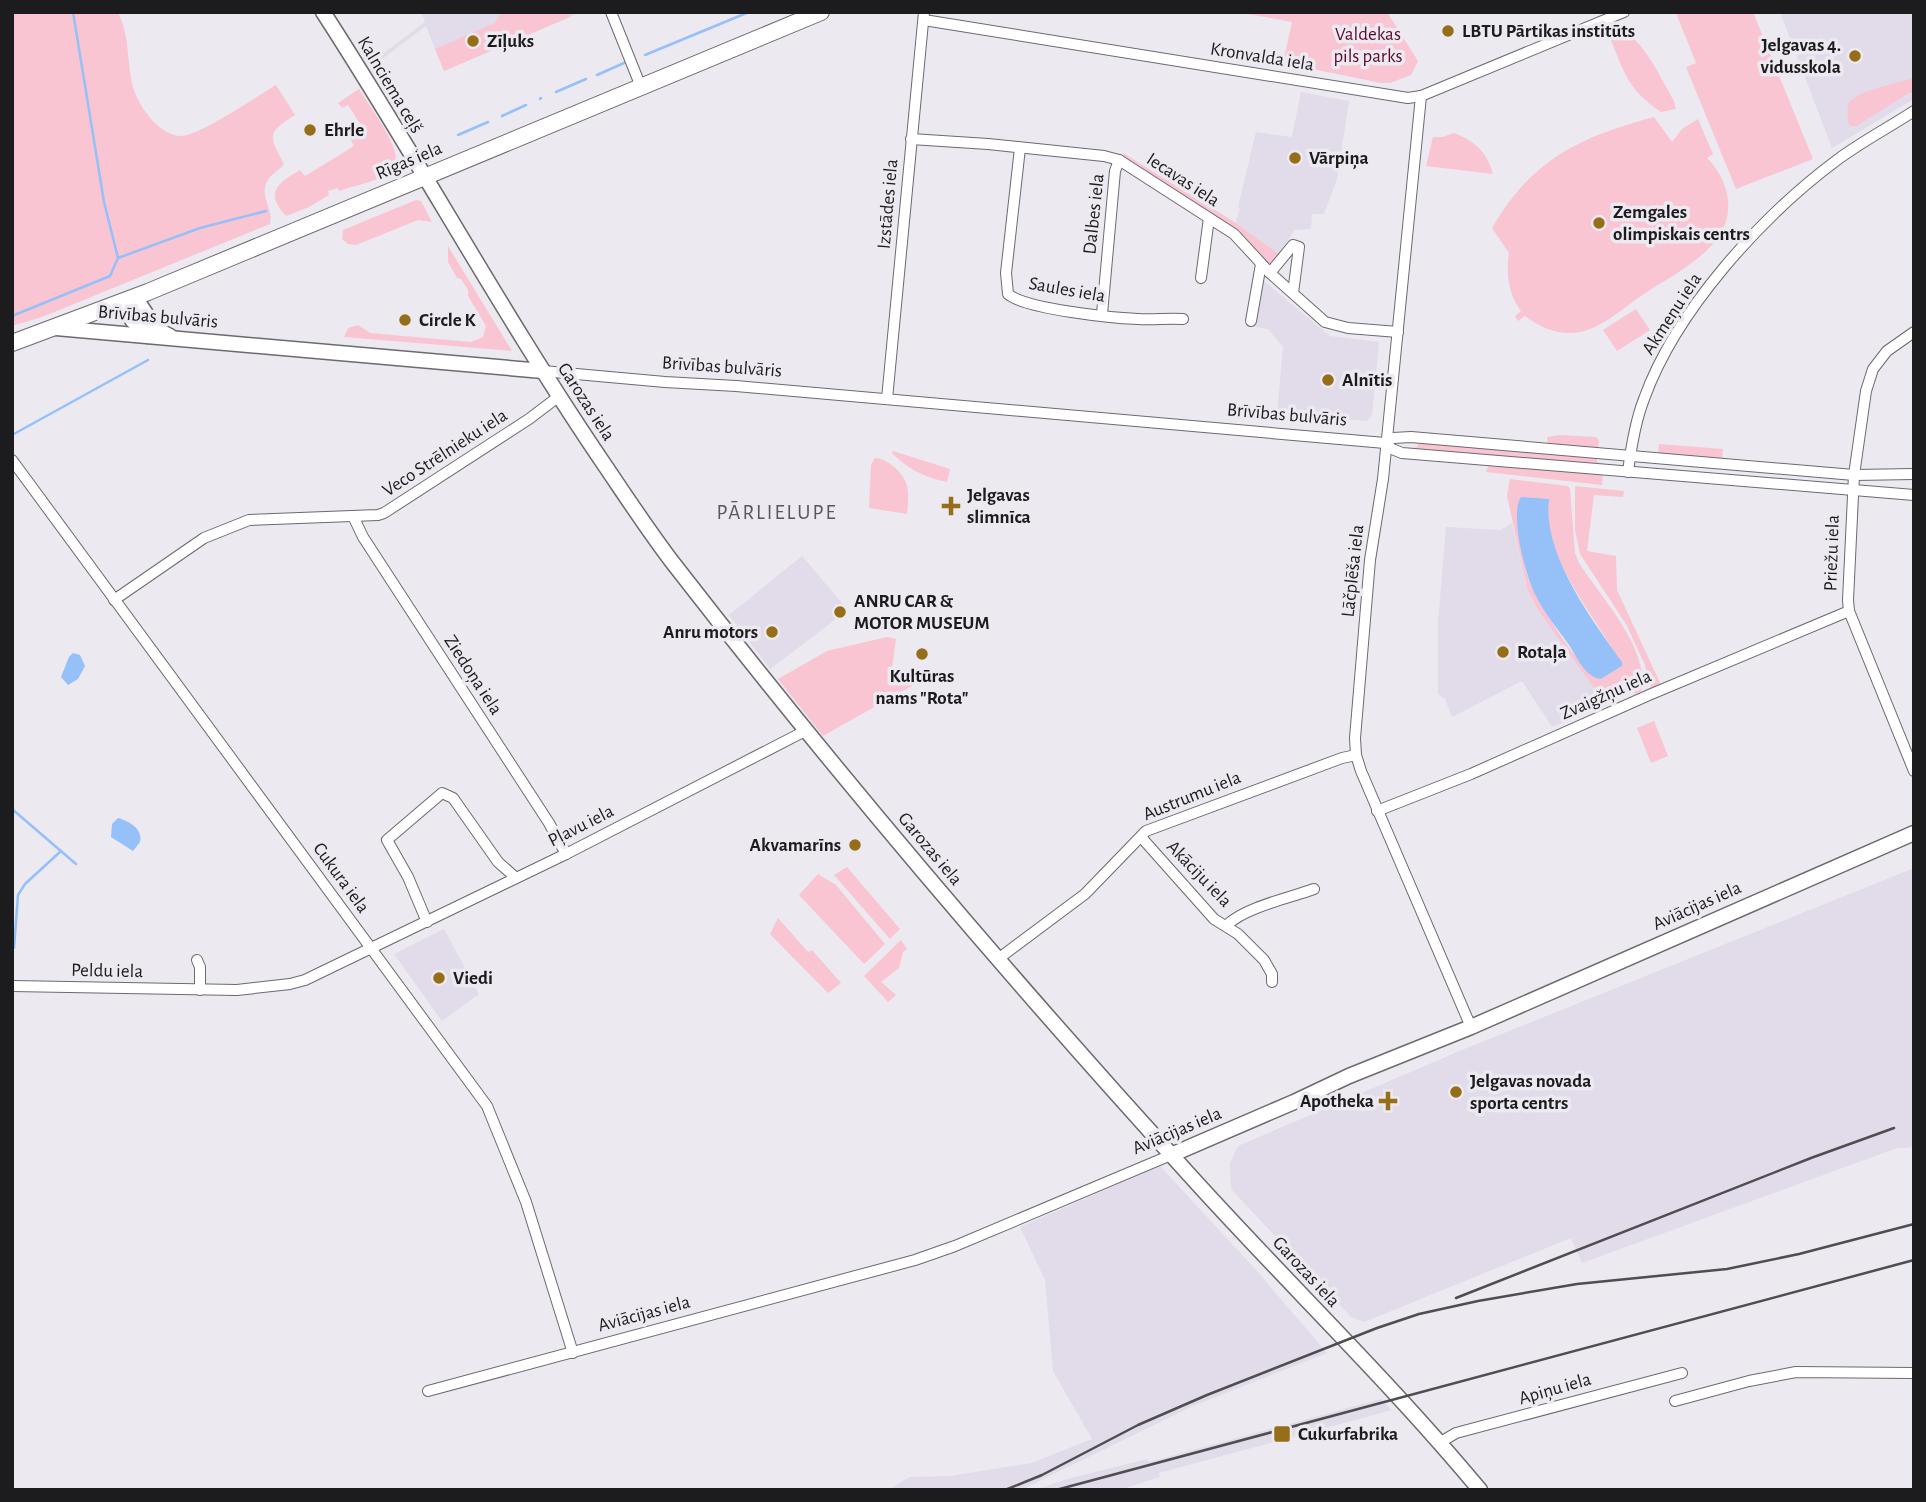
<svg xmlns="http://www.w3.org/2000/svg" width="1926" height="1502" font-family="'Alegreya Sans',sans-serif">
  <rect width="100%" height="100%" fill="#ece9f0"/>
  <g fill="#e2dbe9">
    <path d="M 421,12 L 581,12 L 444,71 L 426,26 L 378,62 L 376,59 L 425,22 Z"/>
    <path d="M 1780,12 L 1914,12 L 1914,99 L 1832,148 Z"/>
    <path d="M 1301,92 L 1349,101 L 1337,179 L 1324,214 L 1312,214 L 1311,229 L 1294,230 L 1280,255 L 1236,223 L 1240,208 L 1238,207 L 1256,132 L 1292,137 Z"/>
    <path d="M 1264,281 L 1330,336 L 1379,342 L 1372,415 L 1367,421 L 1277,413 L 1283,347 L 1268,329 L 1253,326 Z"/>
    <path d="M 1512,523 L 1528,591 L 1540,613 L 1607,705 L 1552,727 L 1522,681 L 1452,717 L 1445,699 L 1438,694 L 1438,623 L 1446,527 L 1500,530 Z"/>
    <path d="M 802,556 L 848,610 L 770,669 L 729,615 Z"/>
    <path d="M 1914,868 L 1914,1146 L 1907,1148 L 1897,1148 L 1582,1263 L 1571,1238 L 1364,1322 L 1351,1317 L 1231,1189 L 1230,1163 L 1238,1146 L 1462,1050 Z"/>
    <path d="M 444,929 L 479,994 L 442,1021 L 394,954 Z"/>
    <path d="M 1160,1166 L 1255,1269 L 1327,1353 L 1193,1406 L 1027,1487 L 1027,1490 L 888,1490 L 910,1477 L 950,1476 L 1031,1463 L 1092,1439 L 1053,1371 L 1045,1280 L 1020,1227 Z"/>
    <path d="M 1381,1399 L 1392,1410 L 1159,1473 L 1160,1477 L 1119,1490 L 1035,1490 L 1067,1479 L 1147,1459 L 1149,1462 Z"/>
  </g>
  <g fill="#f9c5d2" fill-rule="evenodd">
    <path d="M 12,12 L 118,12 C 131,41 126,59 133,87 C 138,105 158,135 180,136 C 196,138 259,95 276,85 L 295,115 C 266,133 269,136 284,164 C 280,170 272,173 268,180 C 258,196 274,208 270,224 L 42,317 L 12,326 Z"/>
    <path d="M 501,12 L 569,12 L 570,17 L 444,71 L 435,49 L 495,23 Z"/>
    <path d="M 1237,12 L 1387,12 L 1418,61 L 1411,75 L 1390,83 L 1381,83 L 1283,63 L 1292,22 Z"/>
    <path d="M 1753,12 L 1813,159 L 1736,189 L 1686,67 L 1696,63 L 1676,13 Z"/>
    <path d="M 1620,28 C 1645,42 1660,77 1674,101 L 1676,109 L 1661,112 C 1629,90 1625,75 1611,40 L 1613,33 Z"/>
    <path d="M 1914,78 L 1914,93 L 1909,93 L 1856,126 L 1851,126 L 1848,122 C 1848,117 1847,110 1848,105 C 1853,91 1899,83 1914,78 Z"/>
    <path d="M 359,89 C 368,104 399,145 396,162 C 395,167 390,172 386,175 C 372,183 355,185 339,191 L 338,188 L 328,191 L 329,195 L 309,207 L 286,216 C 264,192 278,183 300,170 L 305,176 L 354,146 L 350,138 L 362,127 L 348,105 L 342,108 L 338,103 Z"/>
    <path d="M 1654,117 L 1672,142 L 1682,129 L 1698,119 L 1713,154 L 1707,158 C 1717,168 1724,180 1727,194 C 1738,245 1678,271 1644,294 C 1624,307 1604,327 1580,332 C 1559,336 1541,328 1525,316 L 1518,321 L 1515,316 L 1521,311 C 1508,293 1506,274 1509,253 L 1492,228 C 1532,159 1580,137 1654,117 Z"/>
    <path d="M 1454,133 C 1475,141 1487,152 1493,174 L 1426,166 L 1433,137 L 1442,137 Z"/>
    <path d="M 1123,153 L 1236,223 L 1280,255 L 1274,262 L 1269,264 L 1124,157 Z"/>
    <path d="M 416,200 L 421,201 L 432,222 L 418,220 L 356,245 L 348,244 L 342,239 L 343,230 Z"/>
    <path d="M 448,246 L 512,351 L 344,337 L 348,328 L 358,325 L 370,333 L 471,342 L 483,337 L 486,326 L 468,296 L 468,290 L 461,279 L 457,278 L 448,262 Z"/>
    <path d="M 1636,309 L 1650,330 L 1617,351 L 1603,330 Z"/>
    <path d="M 1560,435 L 1596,437 L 1599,441 L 1598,451 L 1548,445 L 1547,437 Z"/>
    <path d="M 1419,441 L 1597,457 L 1597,462 L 1605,464 L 1604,467 L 1408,449 L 1417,447 Z"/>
    <path d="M 1659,444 L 1723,449 L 1722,460 L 1658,454 Z"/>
    <path d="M 893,451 L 950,469 L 947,482 C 924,477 909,470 892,453 Z"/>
    <path d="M 875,458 C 887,458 904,473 907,486 C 909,495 908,506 907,514 L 869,508 L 871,465 Z"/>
    <path d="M 1489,465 L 1603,472 L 1602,485 L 1486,472 Z"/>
    <path d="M 1510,479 L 1568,486 L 1570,489 L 1575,553 L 1579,563 C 1600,596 1651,650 1641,691 L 1636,694 L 1631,691 L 1605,703 L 1540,613 L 1528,591 L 1507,496 ZM 1548,499 C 1542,560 1596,615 1622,666 L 1601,679 C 1584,677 1537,601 1530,583 C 1522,561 1519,536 1517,513 Z"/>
    <path d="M 1575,486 L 1624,491 L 1623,497 L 1594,495 L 1587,551 L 1616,556 L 1617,590 L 1661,685 L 1651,690 L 1645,665 L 1626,624 L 1580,554 L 1575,530 Z"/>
    <path d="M 887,637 L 896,639 L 891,676 L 926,678 L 823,736 L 778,679 L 827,651 Z"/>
    <path d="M 1654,721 L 1668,756 L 1651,763 L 1637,728 Z"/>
    <path d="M 847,867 L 900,929 L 890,939 L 834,875 Z"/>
    <path d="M 818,874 L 836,885 L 885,944 L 864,964 L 799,895 Z"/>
    <path d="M 778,918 L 808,952 L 812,950 L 841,983 L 828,993 L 770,934 Z"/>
    <path d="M 901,940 L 907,949 L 903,952 L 899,968 L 881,982 L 896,995 L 888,1002 L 864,976 Z"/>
  </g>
  <g fill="#95c0f8">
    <path d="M 1521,497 L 1549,499 C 1542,553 1592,620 1622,662 L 1622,666 L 1601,679 C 1585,677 1577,657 1569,645 C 1558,629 1544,613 1536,596 C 1526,578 1509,514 1521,497 Z"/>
    <path d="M 73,653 L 80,655 L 85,666 L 78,679 L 68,685 L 61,677 L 69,657 Z"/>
    <path d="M 118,818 C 129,821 143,829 140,842 L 133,851 L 111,837 L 112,824 Z"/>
  </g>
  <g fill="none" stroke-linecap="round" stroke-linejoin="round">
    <g stroke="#95c0f8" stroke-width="2.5">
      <path d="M 73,12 L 104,202 L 118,258"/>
      <path d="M 645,55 L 749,12"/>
      <path d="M 597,75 L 624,63"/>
      <path d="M 556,92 L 586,79"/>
      <path d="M 540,99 L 541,98"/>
      <path d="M 502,116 L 526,105"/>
      <path d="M 458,135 L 488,122"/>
      <path d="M 12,316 L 110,276 L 118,258 L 200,228 L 266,211"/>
      <path d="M 12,435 L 148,360"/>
      <path d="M 12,809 L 76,864"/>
      <path d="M 14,948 L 18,895 L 25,884 L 61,851"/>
    </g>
    <g stroke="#6c696f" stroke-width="12">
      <g id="street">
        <path d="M 611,12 L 641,87"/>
        <path d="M 924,20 L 1408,98 L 1421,96 L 1624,12"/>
        <path d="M 1421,96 L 1383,479 L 1370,560 L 1355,738 L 1356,755 L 1361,771 L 1471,1027"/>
        <path d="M 911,139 L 988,144 L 1104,156 L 1119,160 L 1234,234 L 1270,273 L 1325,322 L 1348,328 L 1398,332"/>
        <path d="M 1020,148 L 1006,273 L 1008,294 C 1025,309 1113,318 1138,319 C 1153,320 1168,318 1183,319"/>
        <path d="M 1270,273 L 1293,245 L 1299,247 L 1293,293"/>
        <path d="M 1201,278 L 1209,218"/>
        <path d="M 1102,314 L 1115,171 L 1119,160"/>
        <path d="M 1251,321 L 1261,264"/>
        <path d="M 1914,332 L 1887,351 L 1873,369 L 1866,391 L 1854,475 L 1848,600 L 1849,611 L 1914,771"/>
        <path d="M 543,371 L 665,382 L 736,386 L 1385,443 L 1393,438 L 1411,437 L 1854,475 L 1914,474"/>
        <path d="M 887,399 L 924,12"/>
        <path d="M 1385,443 L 1392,449 L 1402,453 L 1914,495"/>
        <path d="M 12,460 L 487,1106 L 526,1202 L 573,1353"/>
        <path d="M 1628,472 C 1631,448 1635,422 1644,399 C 1676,310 1762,216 1837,160 C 1861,142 1888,128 1914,111"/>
        <path d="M 353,516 L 363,537 L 549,823 L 566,854"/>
        <path d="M 114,600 L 204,538 L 249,520 L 378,515 L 384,513 L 529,419 L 558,397"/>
        <path d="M 1377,811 L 1471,774 L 1649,695 L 1849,611"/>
        <path d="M 1141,837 L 1214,919 L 1238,934 L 1264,960 L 1272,974 L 1272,982"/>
        <path d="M 427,922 L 408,877 L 387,840 L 442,793 L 453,798 L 498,862 L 516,878"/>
        <path d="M 1227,925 C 1246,907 1289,898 1314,889"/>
        <path d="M 998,959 L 1085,894 L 1146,831 L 1342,758 L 1356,755"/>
        <path d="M 197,960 L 200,967 L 200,990"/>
        <path d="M 12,986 L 237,990 L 290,984 L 305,980 L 566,854 L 805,731"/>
        <path d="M 428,1391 L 915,1260 L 955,1246 L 1171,1155"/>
        <path d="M 1675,1401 L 1749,1381 L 1796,1372 L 1914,1373"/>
        <path d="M 1439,1443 L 1456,1433 L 1682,1373"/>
      </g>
    </g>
    <g stroke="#6c696f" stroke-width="17">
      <g id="secondary">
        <path d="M 323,12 C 421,163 506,321 608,470 C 629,501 650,533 673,563 C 835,772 1007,974 1185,1170 C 1282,1278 1387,1378 1480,1490"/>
        <path d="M 135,297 L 156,329 L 170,336"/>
        <path d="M 125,301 L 132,320 L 148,336"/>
        <path d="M 56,328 L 543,371"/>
        <path d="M 1171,1155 L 1294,1102 L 1349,1076 L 1471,1027 L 1914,833"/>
      </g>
    </g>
    <g stroke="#6c696f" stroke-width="18">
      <path id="primary" d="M 12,343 L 148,292 L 821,12"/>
    </g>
    <use href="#street" stroke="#fff" stroke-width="10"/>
    <use href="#secondary" stroke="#fff" stroke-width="14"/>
    <use href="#primary" stroke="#fff" stroke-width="16"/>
    <g stroke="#4e4d50" stroke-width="2.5">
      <path d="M 1456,1298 L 1811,1158 L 1894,1128"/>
      <path d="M 1005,1490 L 1042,1475 L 1138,1425 L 1207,1395 L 1377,1328 L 1419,1314 L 1478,1301 L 1577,1284 L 1727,1269 L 1799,1254 L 1914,1224"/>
      <path d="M 1056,1490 L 1914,1260"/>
    </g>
  </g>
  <g fill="#966e19" stroke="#ece9f0" stroke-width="2.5">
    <circle cx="1448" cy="31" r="7"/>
    <circle cx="473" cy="41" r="7"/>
    <circle cx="1855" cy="56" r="7"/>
    <circle cx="310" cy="130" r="7"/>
    <circle cx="1295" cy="158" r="7"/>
    <circle cx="1599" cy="223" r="7"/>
    <circle cx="405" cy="320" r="7"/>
    <circle cx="1328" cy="380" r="7"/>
    <path d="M947.5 495.5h7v7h7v7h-7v7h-7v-7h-7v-7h7z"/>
    <circle cx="840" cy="612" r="7"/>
    <circle cx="772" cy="632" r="7"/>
    <circle cx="1503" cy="652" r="7"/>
    <circle cx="922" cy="654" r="7"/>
    <circle cx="855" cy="845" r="7"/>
    <circle cx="439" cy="978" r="7"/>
    <circle cx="1456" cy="1092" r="7"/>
    <path d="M1384.5 1090.5h7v7h7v7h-7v7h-7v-7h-7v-7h7z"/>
    <rect x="1273" y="1425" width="18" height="18" rx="3.5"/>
  </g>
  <g text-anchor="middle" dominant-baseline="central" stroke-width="7" stroke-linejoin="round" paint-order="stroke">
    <g font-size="19" font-weight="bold" fill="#1c1b1d" stroke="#ece9f0" text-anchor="start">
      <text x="1462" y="31">LBTU Pārtikas institūts</text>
      <text x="487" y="41">Zīļuks</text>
      <text x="1841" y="45" text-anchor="end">Jelgavas 4.<tspan x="1841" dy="22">vidusskola</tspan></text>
      <text x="324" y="130">Ehrle</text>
      <text x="1309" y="158">Vārpiņa</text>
      <text x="1613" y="212">Zemgales<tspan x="1613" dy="22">olimpiskais centrs</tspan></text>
      <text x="419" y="320">Circle K</text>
      <text x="1342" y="380">Alnītis</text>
      <text x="967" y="495">Jelgavas<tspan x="967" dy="22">slimnīca</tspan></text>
      <text x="854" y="601">ANRU CAR &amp;<tspan x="854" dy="22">MOTOR MUSEUM</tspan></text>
      <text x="758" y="632" text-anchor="end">Anru motors</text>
      <text x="1517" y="652">Rotaļa</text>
      <text x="922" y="676" text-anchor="middle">Kultūras<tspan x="922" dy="22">nams "Rota"</tspan></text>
      <text x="841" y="845" text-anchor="end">Akvamarīns</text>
      <text x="453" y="978">Viedi</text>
      <text x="1470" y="1081">Jelgavas novada<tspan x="1470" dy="22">sporta centrs</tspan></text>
      <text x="1374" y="1101" text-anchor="end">Apotheka</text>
      <text x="1298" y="1434">Cukurfabrika</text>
    </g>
    <g font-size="19" fill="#5c092d" stroke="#ece9f0">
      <text x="1368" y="34">Valdekas<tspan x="1368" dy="22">pils parks</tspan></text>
    </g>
    <g font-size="19" fill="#1c1b1d" stroke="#ece9f0">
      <text transform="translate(1262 57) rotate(9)">Kronvalda iela</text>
      <text transform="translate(390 85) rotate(59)">Kalnciema ceļš</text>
      <text transform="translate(409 161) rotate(-23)">Rīgas iela</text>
      <text transform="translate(1183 180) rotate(33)">Iecavas iela</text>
      <text transform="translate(888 204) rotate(-85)">Izstādes iela</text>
      <text transform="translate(1094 214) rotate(-84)">Dalbes iela</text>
      <text transform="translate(1067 290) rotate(10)">Saules iela</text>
      <text transform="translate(1672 314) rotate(-57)">Akmeņu iela</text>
      <text transform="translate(158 317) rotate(5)">Brīvības bulvāris</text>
      <text transform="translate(722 367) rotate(4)">Brīvības bulvāris</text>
      <text transform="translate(586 402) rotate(57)">Garozas iela</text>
      <text transform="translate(1287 415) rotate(5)">Brīvības bulvāris</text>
      <text transform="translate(445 453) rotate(-33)">Veco Strēlnieku iela</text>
      <text transform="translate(1832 553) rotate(-88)">Priežu iela</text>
      <text transform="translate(1353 571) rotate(-84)">Lāčplēša iela</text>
      <text transform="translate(473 675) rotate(57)">Ziedoņa iela</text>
      <text transform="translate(1606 695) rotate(-24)">Zvaigžņu iela</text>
      <text transform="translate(1192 796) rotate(-22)">Austrumu iela</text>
      <text transform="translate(581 826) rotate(-27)">Pļavu iela</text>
      <text transform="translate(930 849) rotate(50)">Garozas iela</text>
      <text transform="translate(1199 874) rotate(46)">Akāciju iela</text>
      <text transform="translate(341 878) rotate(54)">Cukura iela</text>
      <text transform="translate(1697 906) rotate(-24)">Aviācijas iela</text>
      <text transform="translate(107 971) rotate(1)">Peldu iela</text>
      <text transform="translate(1177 1131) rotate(-23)">Aviācijas iela</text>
      <text transform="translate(1306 1272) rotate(47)">Garozas iela</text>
      <text transform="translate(644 1314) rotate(-15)">Aviācijas iela</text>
      <text transform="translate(1555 1389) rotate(-16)">Apiņu iela</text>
    </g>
    <g font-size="21" letter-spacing="2" fill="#59565c" stroke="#ece9f0">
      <text x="777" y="512">PĀRLIELUPE</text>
    </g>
  </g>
  <rect width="1926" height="1502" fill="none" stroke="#1c1b1d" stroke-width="28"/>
</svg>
